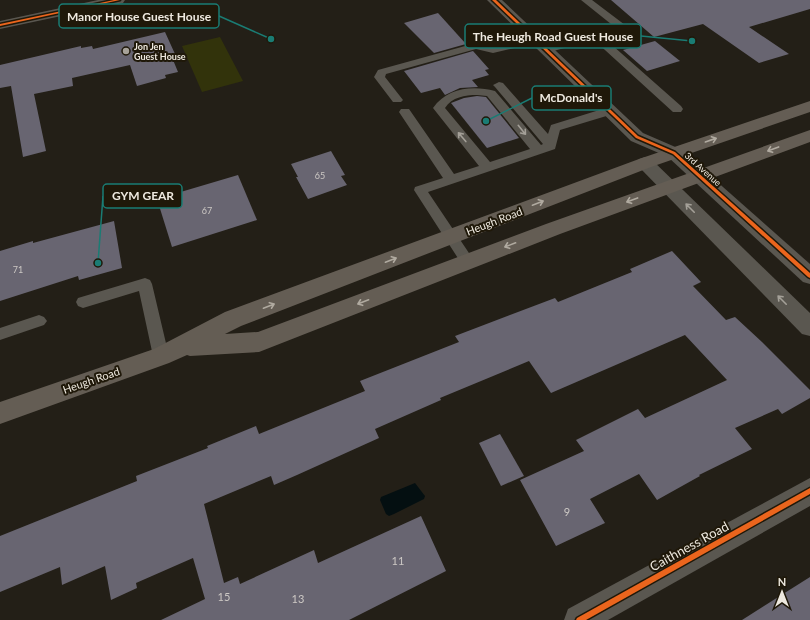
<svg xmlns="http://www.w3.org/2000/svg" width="810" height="620" font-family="Lato,sans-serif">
  <rect width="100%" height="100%" fill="#231f17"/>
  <path fill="#32330b" d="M 220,37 L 243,81 L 202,92 L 182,46 Z"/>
  <path fill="#040f11" d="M 415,483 L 425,496 L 424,499 L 394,514 L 389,516 L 386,514 L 380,500 L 381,497 Z"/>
  <g fill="#686571">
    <path d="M 611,0 L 810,0 L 810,9 L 749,27 L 789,54 L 759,63 L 703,24 L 654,37 Z"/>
    <path d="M 438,13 L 466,44 L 434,53 L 404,23 Z"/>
    <path d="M 165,32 L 175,54 L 171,55 L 178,72 L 165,75 L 166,78 L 137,86 L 130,65 L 72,78 L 73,86 L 34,94 L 46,151 L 23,157 L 11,86 L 0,88 L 0,65 L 81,46 L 81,48 L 92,46 L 93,49 Z"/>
    <path d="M 655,41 L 680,61 L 647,71 L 623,50 Z"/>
    <path d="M 473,51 L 489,69 L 485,70 L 489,75 L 472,80 L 478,87 L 460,88 L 445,95 L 440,88 L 421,93 L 404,71 Z"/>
    <path d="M 477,96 L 486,97 L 519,138 L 487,148 L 451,103 L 464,98 Z"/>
    <path d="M 331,151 L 345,175 L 341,176 L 347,185 L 308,199 L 296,177 L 298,177 L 291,164 Z"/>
    <path d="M 238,175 L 257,220 L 172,247 L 157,199 Z"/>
    <path d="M 114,221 L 122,268 L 79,280 L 78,276 L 0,301 L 0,251 L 33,241 L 33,243 Z"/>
    <path d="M 672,251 L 701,282 L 693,286 L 726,320 L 735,317 L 762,342 L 810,390 L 810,398 L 782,414 L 778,409 L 735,428 L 752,449 L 699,475 L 700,476 L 657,500 L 639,474 L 590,499 L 605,523 L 556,546 L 520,480 L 584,451 L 576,440 L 638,409 L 645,418 L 727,380 L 685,335 L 551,393 L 529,361 L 440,398 L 441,400 L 375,429 L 379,438 L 297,475 L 274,485 L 271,476 L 204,504 L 224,583 L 238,577 L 240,584 L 314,550 L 318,563 L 421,516 L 446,571 L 349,620 L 161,620 L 205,599 L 193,558 L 136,583 L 137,588 L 111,600 L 105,566 L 62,585 L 60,567 L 0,592 L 0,536 L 137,481 L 136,476 L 208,448 L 207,446 L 256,426 L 259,434 L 365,391 L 360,381 L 459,342 L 455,336 L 555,298 L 558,302 L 632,272 L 630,269 Z"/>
    <path d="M 500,434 L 524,476 L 501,486 L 479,443 Z"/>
    <path d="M 810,577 L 810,620 L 742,620 Z"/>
  </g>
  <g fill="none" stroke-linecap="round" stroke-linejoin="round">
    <g fill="#5a5750" fill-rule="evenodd">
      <path d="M 581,0 L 592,0 L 625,25 L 626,27 L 624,32 L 604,38 L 681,106 L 683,109 L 681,112 L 673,112 L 594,40 L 546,53 L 542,52 L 541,50 L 542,48 L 616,28 Z"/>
      <path d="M 535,37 L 539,38 L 540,40 L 539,42 L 493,53 L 476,49 L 386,74 L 385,77 L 403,100 L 401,102 L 393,102 L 374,77 L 378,70 L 476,43 L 493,47 Z"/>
      <path d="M 499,82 L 503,83 L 548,134 L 551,125 L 609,107 L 613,108 L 615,111 L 613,114 L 560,130 L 555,149 L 428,192 L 475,262 L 473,266 L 468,267 L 463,266 L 414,190 L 415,187 L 443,178 L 399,112 L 401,109 L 409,109 L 454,174 L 479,166 L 433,108 C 447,88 472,85 495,91 L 541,145 L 543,144 L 495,87 L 493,85 ZM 477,95 L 487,96 L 530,149 L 490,162 L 445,108 C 452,97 465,95 477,95 Z"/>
      <path d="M 145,278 L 150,280 L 152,284 L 169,356 L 167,361 L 161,363 L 155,361 L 153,356 L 139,291 L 83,308 L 78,306 L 76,302 L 78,298 Z"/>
      <path d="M 39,315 L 44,317 L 47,321 L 44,325 L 0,340 L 0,328 Z"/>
    </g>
    <g fill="#5a5750" fill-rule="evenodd">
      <path d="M 487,0 L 502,0 L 643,133 L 680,149 L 683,153 L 680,157 L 674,159 L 668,157 L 631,141 Z"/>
      <path d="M 810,478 L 810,506 L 608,620 L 564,620 L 568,609 Z"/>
    </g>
    <g fill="#5a5750" fill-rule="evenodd">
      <path d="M 98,0 L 125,0 L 123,3 L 118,4 L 0,29 L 0,21 Z"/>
      <path d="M 674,147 L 680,149 L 810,264 L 810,284 L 803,282 L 668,157 L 665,153 L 668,149 Z"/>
      <path d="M 645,157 L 651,159 L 810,313 L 810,336 L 802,334 L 639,167 L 636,163 L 639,159 Z"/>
    </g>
    <path fill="#645d54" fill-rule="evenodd" d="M 810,101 L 810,112 L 651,167 L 241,326 L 225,334 L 258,332 L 546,224 L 810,130 L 810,142 L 560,234 L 259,352 L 190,356 L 187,355 L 169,363 L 0,424 L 0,402 L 154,349 L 225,312 L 639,159 Z"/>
    <g stroke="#1f1809" stroke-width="3">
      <g id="cycleway">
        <path d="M 114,0 L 120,0 L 0,26 L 0,24 Z"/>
        <path d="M 492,0 L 496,0 L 638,136 L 675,152 L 810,273 L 810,278 L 808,277 L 673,154 L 636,138 Z"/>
        <path d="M 810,488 L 810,494 L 586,620 L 576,620 L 577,618 Z"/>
      </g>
    </g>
    <use href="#cycleway" fill="#eb651d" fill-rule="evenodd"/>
  </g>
  <defs><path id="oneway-shaft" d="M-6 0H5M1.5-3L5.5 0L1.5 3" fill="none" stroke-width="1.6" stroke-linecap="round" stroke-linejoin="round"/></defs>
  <g stroke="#a4a098">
    <use href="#oneway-shaft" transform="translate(522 130) rotate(51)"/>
    <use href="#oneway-shaft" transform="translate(462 137) rotate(-130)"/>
    <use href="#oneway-shaft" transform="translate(690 208) rotate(-135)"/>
    <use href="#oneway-shaft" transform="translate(782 300) rotate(-135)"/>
  </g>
  <g stroke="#b0aaa0">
    <use href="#oneway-shaft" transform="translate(711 140) rotate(-19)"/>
    <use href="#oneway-shaft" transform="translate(773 149) rotate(160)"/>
    <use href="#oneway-shaft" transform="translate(632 200) rotate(160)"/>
    <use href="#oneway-shaft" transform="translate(538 203) rotate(-21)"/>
    <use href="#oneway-shaft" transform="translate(510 245) rotate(159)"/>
    <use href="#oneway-shaft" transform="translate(391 260) rotate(-21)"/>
    <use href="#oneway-shaft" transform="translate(363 302) rotate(159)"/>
    <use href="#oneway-shaft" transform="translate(269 306) rotate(-21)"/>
  </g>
  <circle fill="#a7a299" stroke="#1f1809" stroke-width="1.5" cx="126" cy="51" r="4"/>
  <g text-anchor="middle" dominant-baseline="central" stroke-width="4" stroke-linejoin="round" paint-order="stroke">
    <g font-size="9" font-weight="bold" fill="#eee9df" stroke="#1f1809" text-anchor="start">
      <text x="134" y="46">Jon Jen<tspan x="134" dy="10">Guest House</tspan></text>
    </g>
    <g font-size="9" fill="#eee9df" stroke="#1f1809">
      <text transform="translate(703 169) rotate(42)">3rd Avenue</text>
    </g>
    <g font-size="9" fill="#ccc8c4">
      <text x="320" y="175">65</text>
      <text x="207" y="210">67</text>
      <text x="18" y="269">71</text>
    </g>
    <g font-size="11" fill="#eee9df" stroke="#1f1809">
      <text transform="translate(494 221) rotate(-21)">Heugh Road</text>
      <text transform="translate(91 380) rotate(-19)">Heugh Road</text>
    </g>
    <g font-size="11" fill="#ccc8c4">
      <text x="567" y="511">9</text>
      <text x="398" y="560">11</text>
      <text x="224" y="596">15</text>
      <text x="298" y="598">13</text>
    </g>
    <g font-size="13" fill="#eee9df" stroke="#1f1809">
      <text transform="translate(689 546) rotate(-29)">Caithness Road</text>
    </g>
  </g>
  <path fill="none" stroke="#1a7c74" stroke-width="1.5" d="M271 39L219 16M692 41L641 36M486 121L532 98M98 263L103 196"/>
  <g fill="#1a7c74" stroke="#1f1809" stroke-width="1.5">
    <circle cx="271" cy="39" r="4"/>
    <circle cx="692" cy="41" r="4"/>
    <circle cx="486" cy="121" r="4"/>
    <circle cx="98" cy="263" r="4"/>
  </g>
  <g fill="#1f1809" stroke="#1a7c74" stroke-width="1.5">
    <rect x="59" y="4" width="160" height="24" rx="4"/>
    <rect x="465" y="24" width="176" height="24" rx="4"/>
    <rect x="532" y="86" width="79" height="24" rx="4"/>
    <rect x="103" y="184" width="79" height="24" rx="4"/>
  </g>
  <g font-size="12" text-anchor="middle" font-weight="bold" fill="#eee9df">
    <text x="139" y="21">Manor House Guest House</text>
    <text x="553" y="41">The Heugh Road Guest House</text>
    <text x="571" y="102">McDonald's</text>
    <text x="143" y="200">GYM GEAR</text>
  </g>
  <g transform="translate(782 592)" stroke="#1f1809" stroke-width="3" paint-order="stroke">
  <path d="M0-3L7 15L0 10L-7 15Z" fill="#eee9df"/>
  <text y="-6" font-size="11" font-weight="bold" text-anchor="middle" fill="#eee9df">N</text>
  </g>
</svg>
